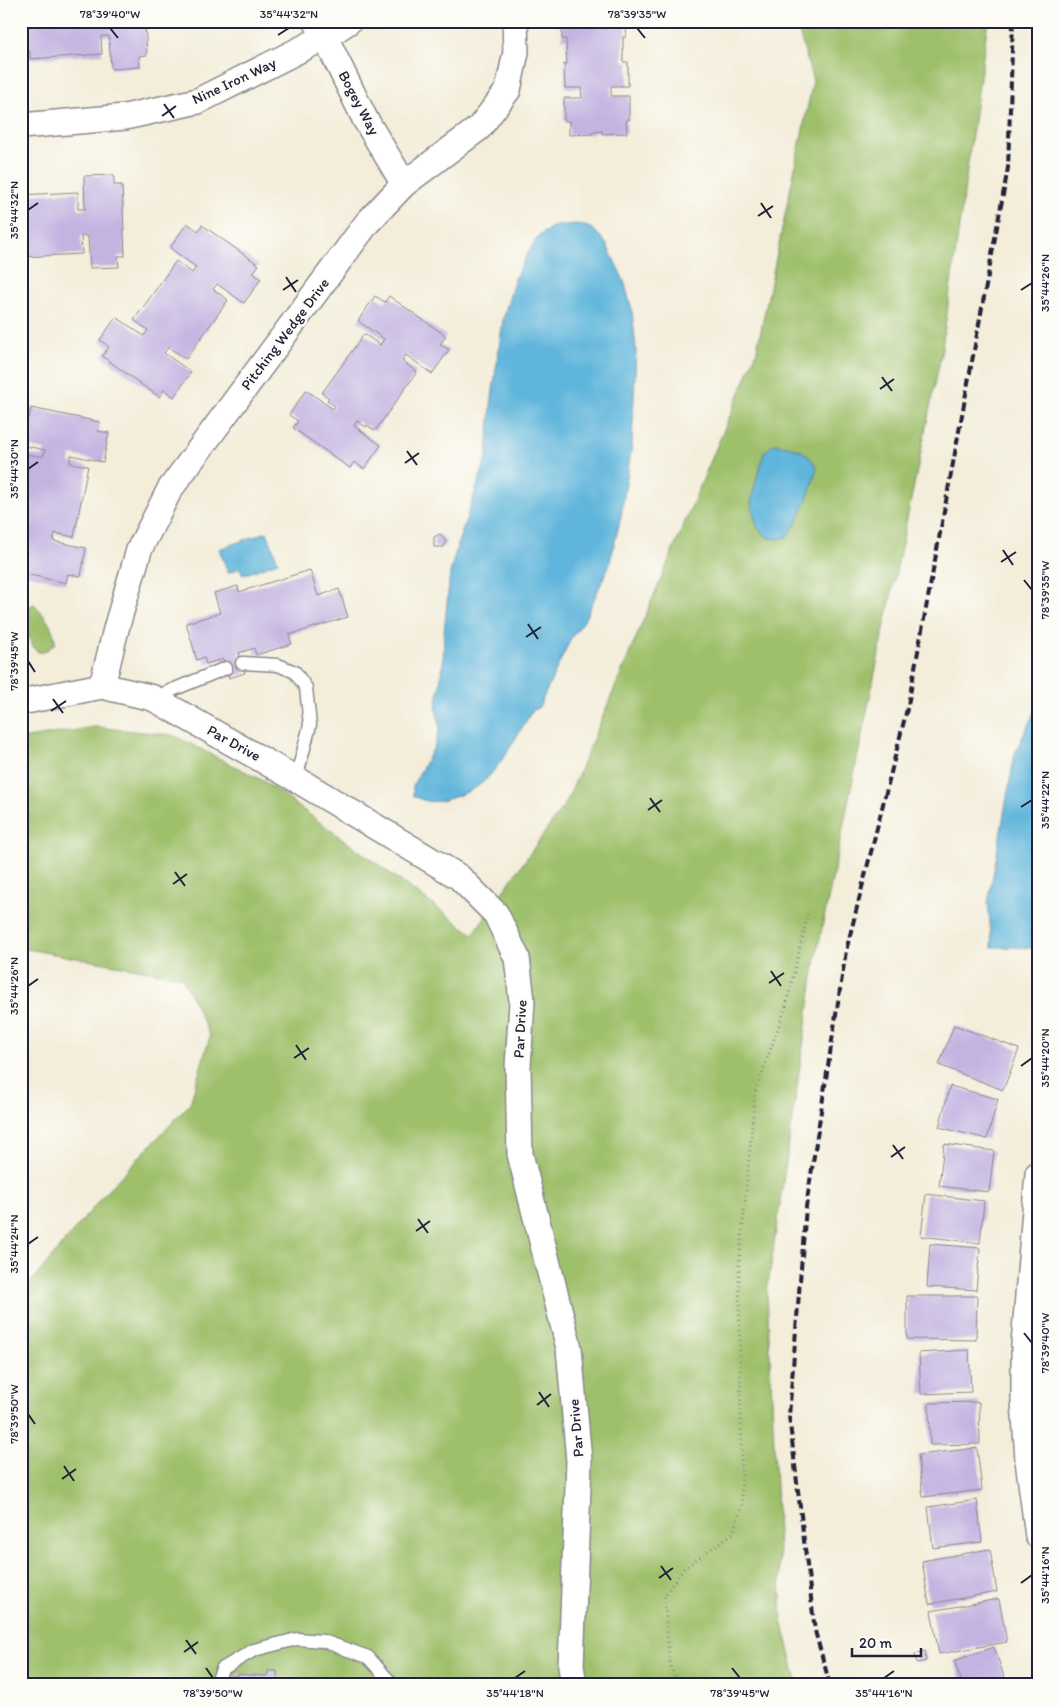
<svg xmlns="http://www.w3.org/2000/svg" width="1059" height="1706" font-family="Itim,sans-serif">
  <rect width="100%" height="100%" fill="#fdfcf7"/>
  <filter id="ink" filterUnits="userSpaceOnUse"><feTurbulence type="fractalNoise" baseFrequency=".02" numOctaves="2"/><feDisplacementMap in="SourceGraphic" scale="10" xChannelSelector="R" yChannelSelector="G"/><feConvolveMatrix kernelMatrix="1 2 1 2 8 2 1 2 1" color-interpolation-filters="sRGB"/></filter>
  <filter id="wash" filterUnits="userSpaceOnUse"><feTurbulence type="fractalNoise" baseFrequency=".0096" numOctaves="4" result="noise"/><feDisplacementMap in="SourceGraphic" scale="20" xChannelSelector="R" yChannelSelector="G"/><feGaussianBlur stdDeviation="1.12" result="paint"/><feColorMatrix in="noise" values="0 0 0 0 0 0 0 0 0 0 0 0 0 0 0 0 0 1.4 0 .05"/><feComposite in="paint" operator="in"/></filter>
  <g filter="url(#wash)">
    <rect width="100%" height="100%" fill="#f3edd9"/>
    <g fill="#9ec06a" stroke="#607152">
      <path d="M 796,21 L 988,21 L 941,355 L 816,957 L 767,1292 L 782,1620 L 798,1685 L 21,1685 L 21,1294 L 108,1190 L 190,1104 L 210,1036 L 182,977 L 21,948 L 21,739 L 95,727 L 173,735 L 262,780 L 473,934 L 567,801 L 756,354 L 813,81 Z"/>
      <path d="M 34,604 C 43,613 56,631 55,644 L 44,652 L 38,652 L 31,644 L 27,632 L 21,624 L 21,611 Z"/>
    </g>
    <g fill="#5eb5db" stroke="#406c8b">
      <path d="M 579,224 L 593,229 L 606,243 L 624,281 L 632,310 L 636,349 L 632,445 L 621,516 L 609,566 L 584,621 L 571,638 L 539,707 L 532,711 C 519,732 497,774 478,786 C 471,791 464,793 457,796 C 439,803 430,804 413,796 L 413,785 L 435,745 L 440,727 L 436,709 L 443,664 L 444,632 L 450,573 L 458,543 L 487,457 L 491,405 L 503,320 L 509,298 L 515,278 L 529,251 L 539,236 L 555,225 Z"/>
      <path d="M 773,444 C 794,447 805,448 817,467 L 812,485 L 804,506 L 795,526 L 785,538 L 776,539 L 767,537 L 757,527 L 751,503 L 758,473 L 764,453 Z"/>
      <path d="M 267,532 L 278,562 L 243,575 L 240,568 L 228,573 L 219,549 Z"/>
      <path d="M 1038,704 L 1038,948 L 992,947 L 988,903 L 1015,753 Z"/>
    </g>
    <g id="blocks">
      <g fill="#c3b3e1">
        <path d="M 21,21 L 145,21 L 147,55 L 139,56 L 140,67 L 111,69 L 109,36 L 101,36 L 102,54 L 30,59 L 30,51 L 26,51 L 25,41 L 21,41 Z"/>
        <path d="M 562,21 L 627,21 L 626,37 L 623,37 L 623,62 L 628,62 L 628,86 L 611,86 L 611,96 L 629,96 L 629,120 L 626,120 L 627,133 L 602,134 L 602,131 L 593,132 L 593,134 L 569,135 L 569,121 L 564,121 L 564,98 L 582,98 L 581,88 L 565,88 L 564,64 L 567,64 L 566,39 L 562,39 Z"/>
        <path d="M 114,175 L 114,185 L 122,185 L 125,256 L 118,256 L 119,267 L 90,268 L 88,236 L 81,236 L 82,254 L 21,257 L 21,195 L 78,192 L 78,209 L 85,209 L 84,176 Z"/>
        <path d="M 187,223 L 198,231 L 202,225 L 259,265 L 253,273 L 261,279 L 244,303 L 217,284 L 213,289 L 228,300 L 186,359 L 168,347 L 164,353 L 191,372 L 174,397 L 164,390 L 159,397 L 102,356 L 109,347 L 100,340 L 116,317 L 144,336 L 148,330 L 134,320 L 176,261 L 192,273 L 196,267 L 170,248 Z"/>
        <path d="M 375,296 L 385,302 L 389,296 L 446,336 L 440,344 L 449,350 L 432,374 L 406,355 L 402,361 L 417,372 L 375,431 L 367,425 L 366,427 L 357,421 L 354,426 L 381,445 L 364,469 L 354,462 L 350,468 L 293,428 L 298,421 L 289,415 L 306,390 L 333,409 L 335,406 L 327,400 L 329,398 L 322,393 L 364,334 L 380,345 L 384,339 L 358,321 Z"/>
        <path d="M 31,408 L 100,422 L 98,431 L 109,433 L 103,462 L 71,455 L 70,463 L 88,466 L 74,537 L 55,533 L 53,541 L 86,548 L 81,576 L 68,574 L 66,583 L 21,573 L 21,535 L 27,536 L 29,529 L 21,528 L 21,479 L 26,454 L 43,457 L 45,450 L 21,445 L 21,416 L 29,418 Z"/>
        <path d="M 440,534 L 446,542 L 444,547 L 434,547 L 434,537 Z"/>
        <path d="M 310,570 L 318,596 L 339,589 L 348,617 L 289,635 L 292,644 L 256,655 L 254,648 L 239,653 L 245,673 L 229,678 L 223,659 L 206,664 L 204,657 L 197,660 L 186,623 L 220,613 L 214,593 L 238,586 L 239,592 Z"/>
        <path d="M 954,1025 L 1019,1049 L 1003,1090 L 939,1065 Z"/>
        <path d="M 950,1086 L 998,1099 L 987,1139 L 939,1127 Z"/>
        <path d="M 944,1144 L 994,1151 L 989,1192 L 939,1186 Z"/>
        <path d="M 926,1194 L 984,1201 L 980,1243 L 921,1236 Z"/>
        <path d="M 930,1244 L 980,1248 L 976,1290 L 927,1287 Z"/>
        <path d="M 907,1296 L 977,1296 L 976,1340 L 907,1339 Z"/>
        <path d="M 969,1350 L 971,1392 L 921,1394 L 919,1353 Z"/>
        <path d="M 979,1402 L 980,1444 L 930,1445 L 929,1403 Z"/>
        <path d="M 977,1448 L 982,1490 L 923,1497 L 918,1455 Z"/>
        <path d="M 977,1500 L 982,1542 L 933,1548 L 928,1507 Z"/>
        <path d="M 990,1549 L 997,1592 L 929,1604 L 922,1561 Z"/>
        <path d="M 999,1599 L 1007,1642 L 939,1654 L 931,1611 Z"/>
        <path d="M 994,1647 L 1007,1685 L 963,1685 L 954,1661 Z"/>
        <path d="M 925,1651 L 926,1661 L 917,1663 L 915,1654 Z"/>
        <path d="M 268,1671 L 277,1671 L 277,1685 L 229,1685 L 229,1676 L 237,1676 L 237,1674 L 267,1676 Z"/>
      </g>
    </g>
  </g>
  <g filter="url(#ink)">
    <use href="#blocks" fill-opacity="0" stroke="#8a888a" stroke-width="1"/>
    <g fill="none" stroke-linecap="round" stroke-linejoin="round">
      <g stroke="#8a888a" stroke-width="15">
        <g id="service">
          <path d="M 242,663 L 278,665 L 295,672 L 306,688 L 310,725 L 296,779"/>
          <path d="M 153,698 L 226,668"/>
          <path d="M 216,1685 L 222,1669 L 254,1650 L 297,1639 L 323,1641 L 368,1657 L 393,1685"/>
        </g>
      </g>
      <g stroke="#8a888a" stroke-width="28">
        <g id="minor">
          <path d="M 316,21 L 325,37 L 365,119 L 404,184"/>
          <path d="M 21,126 L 125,117 L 198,101 L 325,37 L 349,21"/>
          <path d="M 102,686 L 116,629 L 139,550 L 170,489 L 367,223 L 404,184 L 479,128 L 508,90 L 516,52 L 515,21"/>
          <path d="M 21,702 L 102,686 L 153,698 L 296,779 L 459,877 L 496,914 L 517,958 L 522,1001 L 518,1067 L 520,1154 L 569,1348 L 579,1461 L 571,1666 L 574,1685"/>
          <path d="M 1038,1174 L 1024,1344 L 1024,1401 L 1028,1460 L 1038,1536"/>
        </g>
      </g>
      <path stroke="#8a888a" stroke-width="3" stroke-dasharray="1 4" stroke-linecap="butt" d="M 680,1685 L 670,1666 L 664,1596 L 683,1569 L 733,1533 L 742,1505 L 739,1266 L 755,1092 L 786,1006 L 808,914"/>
      <use href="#service" stroke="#fff" stroke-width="12"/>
      <use href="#minor" stroke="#fff" stroke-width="25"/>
      <path stroke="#22223b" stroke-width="4" stroke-dasharray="8 4" stroke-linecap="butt" d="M 830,1685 L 815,1631 L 789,1416 L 806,1207 L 846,951 L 908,705 L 1008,168 L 1013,21"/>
    </g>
  </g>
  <path fill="none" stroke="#22223b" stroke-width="2" d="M 110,28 L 118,38M 637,28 L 645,38M 278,35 L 289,28M 164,104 L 174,118M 162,116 L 176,106M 761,203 L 771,218M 28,210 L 38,203M 758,216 L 773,206M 286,277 L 296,292M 283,290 L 298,280M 1021,290 L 1032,283M 882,377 L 892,391M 880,389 L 894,379M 407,451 L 417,465M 405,463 L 419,453M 28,469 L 38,462M 1003,550 L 1013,565M 1001,562 L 1016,552M 1024,580 L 1032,590M 528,624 L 538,639M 526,637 L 541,627M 28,661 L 35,672M 53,699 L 63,713M 51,711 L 66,701M 650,798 L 660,812M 1021,807 L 1032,800M 648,810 L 662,800M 175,872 L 185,886M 173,884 L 187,874M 771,971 L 781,986M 769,983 L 784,973M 28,986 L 38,979M 296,1045 L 306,1060M 294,1058 L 309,1048M 1021,1066 L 1032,1058M 893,1145 L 903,1159M 891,1157 L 905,1147M 418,1219 L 428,1233M 416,1231 L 430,1221M 28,1244 L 38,1237M 1024,1333 L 1032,1343M 539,1392 L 549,1407M 537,1405 L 551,1394M 28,1414 L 35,1424M 64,1466 L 74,1481M 62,1479 L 76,1469M 661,1566 L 671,1580M 659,1578 L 673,1568M 1021,1583 L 1032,1575M 186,1640 L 196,1654M 184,1652 L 198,1642M 206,1668 L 213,1678M 732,1668 L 740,1678M 515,1678 L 525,1671M 884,1678 L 894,1671"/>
  <g text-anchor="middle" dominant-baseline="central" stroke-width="5" stroke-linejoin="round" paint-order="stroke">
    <g font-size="15" fill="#22223b" stroke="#fdfcf7">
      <text transform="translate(234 81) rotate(-25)">Nine Iron Way</text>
      <text transform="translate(359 103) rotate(62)">Bogey Way</text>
      <text transform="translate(285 334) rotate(-53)">Pitching Wedge Drive</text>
      <text transform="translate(234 743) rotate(29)">Par Drive</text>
      <text transform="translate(520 1029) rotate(-87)">Par Drive</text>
      <text transform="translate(576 1428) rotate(-95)">Par Drive</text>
    </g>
  </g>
  <rect width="1059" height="1706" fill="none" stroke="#fdfcf7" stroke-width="55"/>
  <path d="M852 1648v8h69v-8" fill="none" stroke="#22223b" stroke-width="2.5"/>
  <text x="859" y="1648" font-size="15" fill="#22223b" stroke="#fdfcf7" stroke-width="4" paint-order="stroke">20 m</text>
  <rect x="28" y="28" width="1004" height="1650" fill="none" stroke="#22223b" stroke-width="2"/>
  <g font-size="12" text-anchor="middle" fill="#22223b">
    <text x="110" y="18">78°39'40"W</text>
    <text x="289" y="18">35°44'32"N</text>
    <text x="637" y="18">78°39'35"W</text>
    <text transform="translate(14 210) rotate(-90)" y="4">35°44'32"N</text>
    <text transform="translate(1045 283) rotate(-90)" y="4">35°44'26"N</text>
    <text transform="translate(14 469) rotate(-90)" y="4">35°44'30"N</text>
    <text transform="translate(1045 590) rotate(-90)" y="4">78°39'35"W</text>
    <text transform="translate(14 661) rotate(-90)" y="4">78°39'45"W</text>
    <text transform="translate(1045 800) rotate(-90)" y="4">35°44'22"N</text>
    <text transform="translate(14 986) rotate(-90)" y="4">35°44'26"N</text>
    <text transform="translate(1045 1058) rotate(-90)" y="4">35°44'20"N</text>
    <text transform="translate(14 1244) rotate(-90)" y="4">35°44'24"N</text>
    <text transform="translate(1045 1343) rotate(-90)" y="4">78°39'40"W</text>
    <text transform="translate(14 1414) rotate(-90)" y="4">78°39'50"W</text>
    <text transform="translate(1045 1575) rotate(-90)" y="4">35°44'16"N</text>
    <text x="213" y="1697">78°39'50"W</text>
    <text x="515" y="1697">35°44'18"N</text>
    <text x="740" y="1697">78°39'45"W</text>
    <text x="884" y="1697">35°44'16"N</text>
  </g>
</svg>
